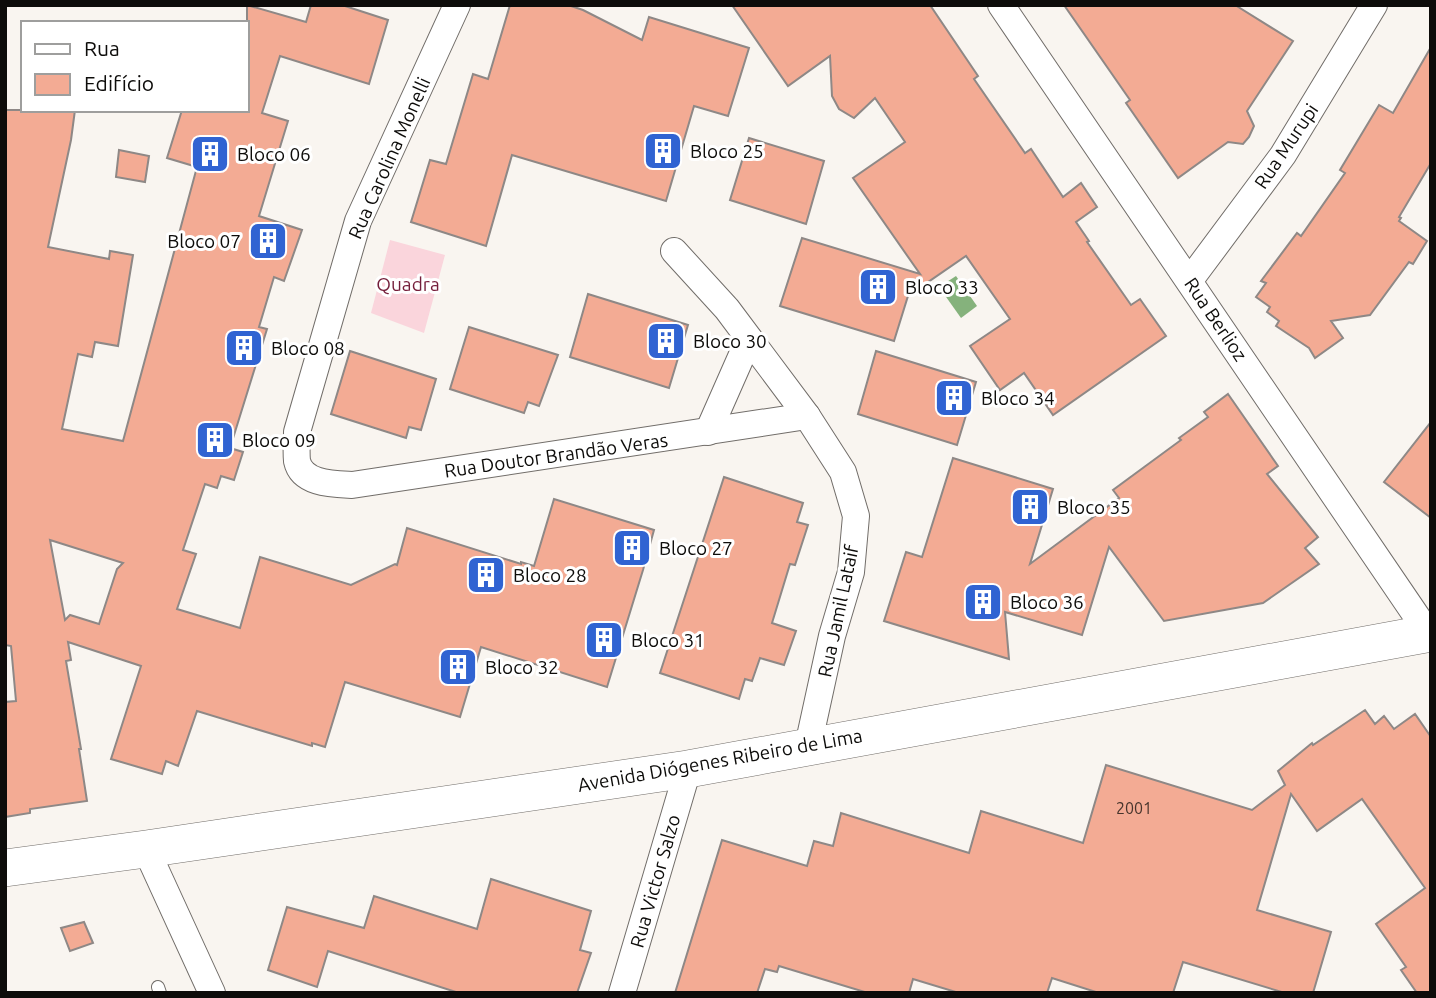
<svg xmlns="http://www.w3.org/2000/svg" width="1436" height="998" font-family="Ubuntu,sans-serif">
  <rect width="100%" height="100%" fill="#f9f5f0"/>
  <path fill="#fad5dc" d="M 390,240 L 445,255 L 424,333 L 371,313 Z"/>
  <path fill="#85b27c" d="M 956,276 L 977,306 L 961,318 L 939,287 Z"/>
  <g fill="#f3ab94" stroke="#8e8886" stroke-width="2" fill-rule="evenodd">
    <path d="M 247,5 L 306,22 L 311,5 L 342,5 L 388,20 L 369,84 L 280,56 L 262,113 L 288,121 L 259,216 L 302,230 L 284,281 L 274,277 L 259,327 L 267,329 L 230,448 L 243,452 L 234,480 L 221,476 L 217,488 L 205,484 L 183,550 L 196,554 L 177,609 L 240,628 L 260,557 L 351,585 L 395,564 L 397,565 L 407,528 L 521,564 L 521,562 L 534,566 L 554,499 L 654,530 L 643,570 L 607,687 L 481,647 L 460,717 L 345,682 L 325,747 L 312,743 L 312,746 L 197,711 L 178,766 L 166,761 L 162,774 L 111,759 L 141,666 L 68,642 L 71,660 L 66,661 L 81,749 L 79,749 L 87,801 L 30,809 L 30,813 L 5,817 L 5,702 L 16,701 L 11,646 L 5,645 L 5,110 L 75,110 L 71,140 L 48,247 L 109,259 L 110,251 L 133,255 L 118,346 L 95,342 L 92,357 L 78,354 L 62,429 L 123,441 L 197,167 L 167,158 L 182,110 L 247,110 ZM 50,540 L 123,563 L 117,569 L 99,624 L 70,615 L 65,620 Z"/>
    <path d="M 510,5 L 568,5 L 583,10 L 642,40 L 649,17 L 749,48 L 728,116 L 694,106 L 666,201 L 512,155 L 486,246 L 411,222 L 430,160 L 446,164 L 473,74 L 488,79 Z"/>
    <path d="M 732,5 L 930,5 L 978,76 L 974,79 L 1025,153 L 1031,149 L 1063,197 L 1081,183 L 1097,207 L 1076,222 L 1089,241 L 1087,242 L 1131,305 L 1140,299 L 1166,336 L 1053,415 L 1024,373 L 1000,390 L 970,346 L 1010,319 L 966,256 L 908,296 L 894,341 L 780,306 L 802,238 L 920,274 L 853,178 L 905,142 L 875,98 L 854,118 L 839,109 L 832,96 L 830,56 L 788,86 Z"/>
    <path d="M 1064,5 L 1235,5 L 1293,41 L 1247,111 L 1254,126 L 1249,137 L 1243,144 L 1228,142 L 1178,178 L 1126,103 L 1130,100 Z"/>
    <path d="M 1431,47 L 1431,163 L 1399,217 L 1401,218 L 1399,221 L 1427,241 L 1413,264 L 1409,262 L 1370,315 L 1331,321 L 1343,338 L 1315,358 L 1309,348 L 1276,326 L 1279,321 L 1267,312 L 1270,307 L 1256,297 L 1266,283 L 1261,281 L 1297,233 L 1301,236 L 1345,173 L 1340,170 L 1379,105 L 1393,113 Z"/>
    <path d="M 749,138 L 824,161 L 806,224 L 730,200 Z"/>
    <path d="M 119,150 L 149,156 L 145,182 L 116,177 Z"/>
    <path d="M 588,294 L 688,325 L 669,388 L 570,357 Z"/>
    <path d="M 469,327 L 558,355 L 539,406 L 528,402 L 524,413 L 450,389 Z"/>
    <path d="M 350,351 L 436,379 L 421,430 L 409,427 L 406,438 L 331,414 Z"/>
    <path d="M 876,351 L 976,382 L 957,445 L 858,414 Z"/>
    <path d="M 1228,394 L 1278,466 L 1267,474 L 1318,537 L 1305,548 L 1319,564 L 1263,603 L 1164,621 L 1109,547 L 1082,635 L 1005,612 L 1009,659 L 884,621 L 906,552 L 922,557 L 953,458 L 1053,489 L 1030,564 L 1119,498 L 1113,490 L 1181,440 L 1179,438 L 1208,417 L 1204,412 Z"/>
    <path d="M 1431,422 L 1431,518 L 1384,482 Z"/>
    <path d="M 724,477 L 803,503 L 797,522 L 808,525 L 795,565 L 790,564 L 772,623 L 796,631 L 784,665 L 760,658 L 752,681 L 745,679 L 739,699 L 660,673 Z"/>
    <path d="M 1365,710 L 1375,724 L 1384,716 L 1394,729 L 1415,714 L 1431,737 L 1431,993 L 1417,993 L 1401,970 L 1406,967 L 1376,924 L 1425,888 L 1362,799 L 1317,831 L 1291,794 L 1257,910 L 1331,932 L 1313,993 L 1285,993 L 1183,962 L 1173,993 L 1099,993 L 1052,978 L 1047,993 L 959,993 L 913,979 L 909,993 L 868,993 L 779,966 L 777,972 L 765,969 L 757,993 L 675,993 L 722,840 L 807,866 L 814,841 L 833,846 L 841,813 L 969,853 L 981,811 L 1083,843 L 1106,765 L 1252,810 L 1285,785 L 1278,771 L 1312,743 L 1313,745 Z"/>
    <path d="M 491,879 L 591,911 L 580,950 L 591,953 L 577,993 L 459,993 L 328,951 L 317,987 L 268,970 L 287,907 L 364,928 L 374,896 L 477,929 Z"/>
    <path d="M 84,922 L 93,943 L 70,951 L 61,928 Z"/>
  </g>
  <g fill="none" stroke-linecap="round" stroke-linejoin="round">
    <g stroke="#716d69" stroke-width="14">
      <path id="lane" d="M 158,987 L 160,993"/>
    </g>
    <g stroke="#716d69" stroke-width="28">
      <g id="street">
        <path d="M 457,5 L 358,221 L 297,432 C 297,441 296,452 297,461 C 302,484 333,484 352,485 L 807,416"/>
        <path d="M 1001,5 L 1428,633"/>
        <path d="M 674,251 L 727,309 L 807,416 L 843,472 L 856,516 L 851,572 L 832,636 L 808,746"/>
        <path d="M 1190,280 L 1283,155 L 1374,5"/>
        <path d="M 708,432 L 749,339"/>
        <path d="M 146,849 L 212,993"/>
        <path d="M 622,993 L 688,769"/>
      </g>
    </g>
    <g stroke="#716d69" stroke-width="38">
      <path id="secondary" d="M 5,868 L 146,849 L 688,769 L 1431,633"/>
    </g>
    <use href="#lane" stroke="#fff" stroke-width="12"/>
    <use href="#street" stroke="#fff" stroke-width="26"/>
    <use href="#secondary" stroke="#fff" stroke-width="37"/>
  </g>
  <defs>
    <g id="building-square" transform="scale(2.0125)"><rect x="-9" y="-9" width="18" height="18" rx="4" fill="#3063d2" stroke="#fff"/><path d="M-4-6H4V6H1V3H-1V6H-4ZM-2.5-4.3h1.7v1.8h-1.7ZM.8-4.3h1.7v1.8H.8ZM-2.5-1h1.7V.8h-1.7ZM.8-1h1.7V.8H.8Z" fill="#fff"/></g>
  </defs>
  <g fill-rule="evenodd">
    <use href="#building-square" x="663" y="151"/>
    <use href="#building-square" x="210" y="154"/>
    <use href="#building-square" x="268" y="241"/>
    <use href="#building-square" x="878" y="287"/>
    <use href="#building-square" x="666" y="341"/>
    <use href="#building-square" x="244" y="348"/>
    <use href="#building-square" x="954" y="398"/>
    <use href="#building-square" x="215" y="440"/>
    <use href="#building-square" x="1030" y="507"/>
    <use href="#building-square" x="632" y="548"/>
    <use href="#building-square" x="486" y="575"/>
    <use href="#building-square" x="983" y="602"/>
    <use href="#building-square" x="604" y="640"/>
    <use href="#building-square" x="458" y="667"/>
  </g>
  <g text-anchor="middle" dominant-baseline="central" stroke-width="6" stroke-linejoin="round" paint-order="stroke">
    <g font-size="16" fill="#46342c">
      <text x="1134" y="808">2001</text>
    </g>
    <g font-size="19" fill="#0d0c0a" stroke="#fff">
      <text transform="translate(1286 146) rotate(-56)">Rua Murupi</text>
      <text transform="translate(389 158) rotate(-66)">Rua Carolina Monelli</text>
      <text transform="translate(1216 319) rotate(56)">Rua Berlioz</text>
      <text transform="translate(556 455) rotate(-8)">Rua Doutor Brandão Veras</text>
      <text transform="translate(838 611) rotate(-78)">Rua Jamil Lataif</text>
      <text transform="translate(720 760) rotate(-10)">Avenida Diógenes Ribeiro de Lima</text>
      <text transform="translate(655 881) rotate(-74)">Rua Victor Salzo</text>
    </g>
    <g font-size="19" fill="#0d0c0a" stroke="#fff" text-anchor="start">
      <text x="690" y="151">Bloco 25</text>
      <text x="237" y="154">Bloco 06</text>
      <text x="241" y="241" text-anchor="end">Bloco 07</text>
      <text x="905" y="287">Bloco 33</text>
      <text x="693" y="341">Bloco 30</text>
      <text x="271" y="348">Bloco 08</text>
      <text x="981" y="398">Bloco 34</text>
      <text x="242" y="440">Bloco 09</text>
      <text x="1057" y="507">Bloco 35</text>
      <text x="659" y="548">Bloco 27</text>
      <text x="513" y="575">Bloco 28</text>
      <text x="1010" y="602">Bloco 36</text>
      <text x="631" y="640">Bloco 31</text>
      <text x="485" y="667">Bloco 32</text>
    </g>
    <g font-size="19" fill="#741e3a" stroke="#fff">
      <text x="408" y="284">Quadra</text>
    </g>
  </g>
  <rect width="1436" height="998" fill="none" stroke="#0d0c0a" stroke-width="14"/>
  <rect x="21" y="21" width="228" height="91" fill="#ffffff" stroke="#9e9e9d" stroke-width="2"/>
  <rect x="35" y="44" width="35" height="10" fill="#ffffff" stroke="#9e9e9d" stroke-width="2"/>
  <text x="84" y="56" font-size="21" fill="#0d0c0a">Rua</text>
  <rect x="35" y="74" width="35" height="21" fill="#f3ab94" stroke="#9e9e9d" stroke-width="2"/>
  <text x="84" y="91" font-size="21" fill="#0d0c0a">Edifício</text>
</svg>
